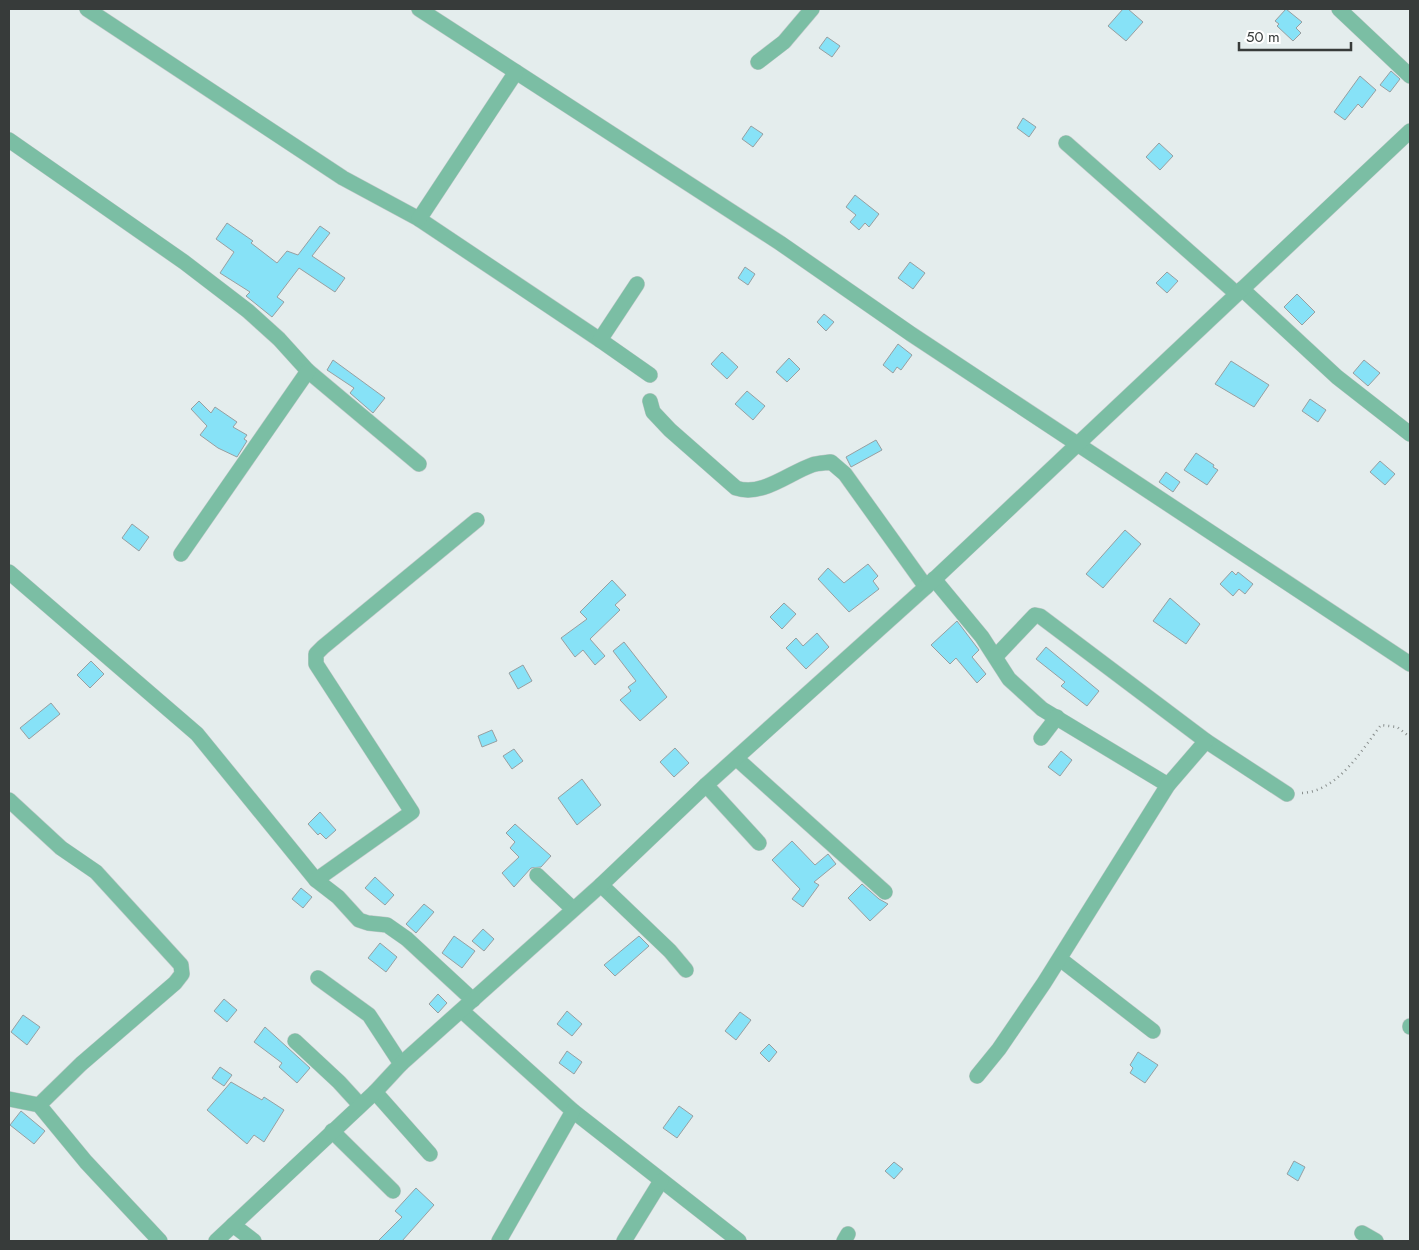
<svg xmlns="http://www.w3.org/2000/svg" width="1419" height="1250" font-family="Jost,sans-serif">
  <rect width="100%" height="100%" fill="#e4eded"/>
  <g fill="#87e2f7" stroke="#979fa1">
    <path d="M 1123,9 L 1128,9 L 1143,22 L 1126,41 L 1108,26 Z"/>
    <path d="M 1286,9 L 1302,22 L 1296,28 L 1301,33 L 1293,41 L 1277,26 L 1279,24 L 1275,21 Z"/>
    <path d="M 827,37 L 840,46 L 832,57 L 819,48 Z"/>
    <path d="M 1391,71 L 1400,79 L 1390,92 L 1380,85 Z"/>
    <path d="M 1360,76 L 1376,90 L 1362,108 L 1358,104 L 1345,120 L 1334,112 Z"/>
    <path d="M 1023,118 L 1036,127 L 1029,137 L 1017,128 Z"/>
    <path d="M 751,126 L 763,134 L 753,147 L 742,139 Z"/>
    <path d="M 1159,143 L 1173,156 L 1160,170 L 1146,157 Z"/>
    <path d="M 855,195 L 879,214 L 869,227 L 865,223 L 859,230 L 850,222 L 856,215 L 846,207 Z"/>
    <path d="M 227,223 L 253,241 L 251,243 L 277,263 L 287,251 L 298,255 L 320,226 L 330,233 L 312,256 L 345,278 L 335,292 L 299,268 L 277,297 L 284,302 L 272,317 L 246,296 L 250,292 L 220,273 L 234,252 L 216,239 Z"/>
    <path d="M 910,262 L 925,273 L 913,289 L 898,278 Z"/>
    <path d="M 745,267 L 755,274 L 748,285 L 738,278 Z"/>
    <path d="M 1167,272 L 1178,281 L 1167,293 L 1156,283 Z"/>
    <path d="M 1297,294 L 1315,312 L 1302,325 L 1284,307 Z"/>
    <path d="M 824,314 L 834,322 L 826,331 L 817,322 Z"/>
    <path d="M 898,344 L 912,355 L 901,370 L 897,367 L 893,373 L 883,365 Z"/>
    <path d="M 722,352 L 738,367 L 727,379 L 711,364 Z"/>
    <path d="M 789,358 L 800,369 L 787,382 L 776,372 Z"/>
    <path d="M 333,360 L 385,398 L 373,413 L 350,393 L 354,388 L 327,370 Z"/>
    <path d="M 1364,360 L 1380,373 L 1368,386 L 1353,373 Z"/>
    <path d="M 1231,361 L 1269,385 L 1254,407 L 1215,384 Z"/>
    <path d="M 747,391 L 765,406 L 753,420 L 735,404 Z"/>
    <path d="M 1310,399 L 1326,410 L 1318,422 L 1302,411 Z"/>
    <path d="M 199,401 L 211,413 L 215,407 L 237,422 L 233,427 L 247,435 L 244,439 L 247,441 L 237,457 L 218,448 L 200,435 L 207,426 L 191,409 Z"/>
    <path d="M 876,440 L 882,450 L 851,467 L 846,457 Z"/>
    <path d="M 1196,453 L 1214,465 L 1213,467 L 1218,470 L 1207,485 L 1184,470 Z"/>
    <path d="M 1380,461 L 1395,474 L 1385,485 L 1370,472 Z"/>
    <path d="M 1166,472 L 1180,482 L 1173,492 L 1159,482 Z"/>
    <path d="M 132,524 L 149,537 L 139,551 L 122,538 Z"/>
    <path d="M 1125,530 L 1141,544 L 1103,588 L 1086,574 Z"/>
    <path d="M 868,564 L 878,576 L 873,581 L 879,589 L 849,612 L 818,579 L 828,568 L 844,583 Z"/>
    <path d="M 1232,571 L 1236,575 L 1238,572 L 1253,584 L 1245,594 L 1239,589 L 1233,596 L 1220,584 Z"/>
    <path d="M 612,580 L 626,595 L 615,605 L 620,610 L 590,639 L 605,656 L 595,665 L 583,650 L 575,657 L 561,638 L 587,619 L 580,612 Z"/>
    <path d="M 1170,598 L 1200,624 L 1186,644 L 1153,621 Z"/>
    <path d="M 784,603 L 796,614 L 782,629 L 770,617 Z"/>
    <path d="M 957,621 L 979,650 L 972,657 L 986,674 L 977,683 L 956,658 L 950,664 L 931,645 Z"/>
    <path d="M 817,633 L 829,647 L 806,669 L 786,648 L 796,638 L 803,646 Z"/>
    <path d="M 624,642 L 667,697 L 640,721 L 620,700 L 631,691 L 628,687 L 636,681 L 613,651 Z"/>
    <path d="M 1046,647 L 1099,691 L 1087,706 L 1061,686 L 1065,682 L 1036,659 Z"/>
    <path d="M 91,661 L 104,674 L 90,688 L 77,675 Z"/>
    <path d="M 523,665 L 532,681 L 518,689 L 509,673 Z"/>
    <path d="M 51,703 L 60,714 L 29,739 L 20,728 Z"/>
    <path d="M 492,730 L 497,741 L 482,747 L 478,736 Z"/>
    <path d="M 675,748 L 689,763 L 674,777 L 660,762 Z"/>
    <path d="M 514,749 L 523,761 L 512,769 L 503,756 Z"/>
    <path d="M 1061,751 L 1072,760 L 1060,776 L 1048,767 Z"/>
    <path d="M 582,779 L 601,805 L 577,825 L 558,798 Z"/>
    <path d="M 320,812 L 336,830 L 326,839 L 320,833 L 318,835 L 308,824 Z"/>
    <path d="M 515,824 L 551,856 L 541,867 L 531,868 L 514,887 L 502,873 L 519,857 L 510,848 L 515,842 L 506,833 Z"/>
    <path d="M 792,841 L 815,865 L 828,854 L 836,864 L 814,882 L 819,885 L 803,907 L 792,899 L 800,889 L 772,860 Z"/>
    <path d="M 375,877 L 394,895 L 385,905 L 365,888 Z"/>
    <path d="M 862,884 L 879,899 L 888,904 L 870,921 L 848,898 Z"/>
    <path d="M 301,888 L 312,897 L 303,908 L 292,899 Z"/>
    <path d="M 424,904 L 434,912 L 416,933 L 406,924 Z"/>
    <path d="M 483,929 L 494,939 L 484,951 L 472,941 Z"/>
    <path d="M 454,936 L 475,951 L 462,968 L 442,953 Z"/>
    <path d="M 639,936 L 649,946 L 615,976 L 604,965 Z"/>
    <path d="M 380,943 L 397,957 L 386,972 L 368,958 Z"/>
    <path d="M 438,994 L 447,1003 L 438,1013 L 429,1004 Z"/>
    <path d="M 224,999 L 237,1010 L 227,1022 L 214,1011 Z"/>
    <path d="M 567,1011 L 582,1024 L 572,1036 L 557,1024 Z"/>
    <path d="M 740,1012 L 751,1020 L 736,1040 L 725,1031 Z"/>
    <path d="M 23,1015 L 40,1027 L 27,1045 L 11,1032 Z"/>
    <path d="M 265,1027 L 310,1068 L 297,1083 L 279,1067 L 282,1063 L 254,1042 Z"/>
    <path d="M 769,1044 L 777,1052 L 769,1062 L 760,1053 Z"/>
    <path d="M 567,1051 L 582,1062 L 574,1074 L 559,1063 Z"/>
    <path d="M 1138,1052 L 1158,1065 L 1145,1083 L 1130,1073 L 1133,1068 L 1130,1065 Z"/>
    <path d="M 220,1067 L 232,1075 L 224,1086 L 212,1078 Z"/>
    <path d="M 231,1082 L 262,1100 L 264,1097 L 284,1110 L 264,1142 L 254,1135 L 247,1144 L 207,1110 Z"/>
    <path d="M 679,1106 L 693,1116 L 677,1138 L 663,1128 Z"/>
    <path d="M 21,1111 L 45,1131 L 34,1144 L 10,1125 Z"/>
    <path d="M 1294,1161 L 1305,1167 L 1298,1181 L 1287,1174 Z"/>
    <path d="M 894,1162 L 903,1169 L 894,1179 L 885,1171 Z"/>
    <path d="M 416,1188 L 434,1205 L 402,1241 L 378,1241 L 402,1217 L 395,1211 Z"/>
  </g>
  <g fill="none" stroke-linecap="round" stroke-linejoin="round">
    <g stroke="#c1c9c9" stroke-width="16">
      <g id="minor">
        <path d="M 87,9 L 343,178 L 419,219 L 600,340"/>
        <path d="M 419,9 L 780,243 L 911,334 L 1410,664"/>
        <path d="M 1339,9 L 1410,76"/>
        <path d="M 758,62 L 784,42 L 812,9"/>
        <path d="M 9,140 L 184,262 L 248,311 L 279,339 L 308,371 L 419,464"/>
        <path d="M 1066,143 L 1237,294"/>
        <path d="M 419,219 L 516,72"/>
        <path d="M 637,284 L 600,340 L 650,375"/>
        <path d="M 1242,289 L 1337,377 L 1410,434"/>
        <path d="M 650,401 L 653,412 L 670,430 L 736,488 C 762,497 789,473 812,465 C 818,463 825,463 831,462 L 845,474 L 926,587"/>
        <path d="M 181,554 L 308,371"/>
        <path d="M 9,572 L 197,734 L 316,880 L 338,897 L 359,920 L 368,923 L 387,925 L 407,939 L 473,1000"/>
        <path d="M 934,579 L 982,637 L 1009,679 L 1042,709 L 1168,785"/>
        <path d="M 996,656 L 1035,615 L 1040,616 L 1206,741 L 1287,794"/>
        <path d="M 1041,738 L 1057,717"/>
        <path d="M 737,759 L 885,892"/>
        <path d="M 706,785 L 759,843"/>
        <path d="M 9,800 L 61,848 L 96,872 L 181,965 L 182,974 L 175,983 L 81,1064 L 39,1105"/>
        <path d="M 537,875 L 573,909"/>
        <path d="M 316,880 L 412,812 L 316,664 L 316,654 L 323,647 L 477,520"/>
        <path d="M 601,885 L 670,951 L 686,970"/>
        <path d="M 1060,959 L 1153,1031"/>
        <path d="M 318,978 L 369,1015 L 401,1064"/>
        <path d="M 462,1011 L 573,1111 L 739,1241"/>
        <path d="M 1410,1027 L 1410,1026"/>
        <path d="M 295,1041 L 339,1082 L 360,1105"/>
        <path d="M 977,1076 L 999,1049 L 1044,983 L 1168,785 L 1206,741"/>
        <path d="M 375,1092 L 430,1154"/>
        <path d="M 9,1099 L 39,1105 L 86,1162 L 160,1241"/>
        <path d="M 332,1131 L 393,1191"/>
        <path d="M 233,1225 L 254,1241"/>
        <path d="M 1362,1233 L 1376,1241"/>
        <path d="M 216,1241 L 375,1092 L 401,1064 L 601,885 L 706,785 L 926,587 L 1410,131"/>
        <path d="M 499,1241 L 573,1111"/>
        <path d="M 624,1241 L 661,1181"/>
        <path d="M 844,1241 L 848,1234"/>
      </g>
    </g>
    <path stroke="#898f8e" stroke-width="2.5" stroke-dasharray="1 4" stroke-linecap="butt" d="M 1302,793 C 1338,791 1361,751 1381,725 L 1397,727 L 1410,737"/>
    <use href="#minor" stroke="#7bbea4" stroke-width="15"/>
  </g>
  <rect width="1419" height="1250" fill="none" stroke="#373b3a" stroke-width="20"/>
  <path d="M1239 42v8h112v-8" fill="none" stroke="#373b3a" stroke-width="2.5"/>
  <text x="1246" y="42" font-size="15" fill="#373b3a" stroke="#ffffff" stroke-width="4" paint-order="stroke">50 m</text>
</svg>
